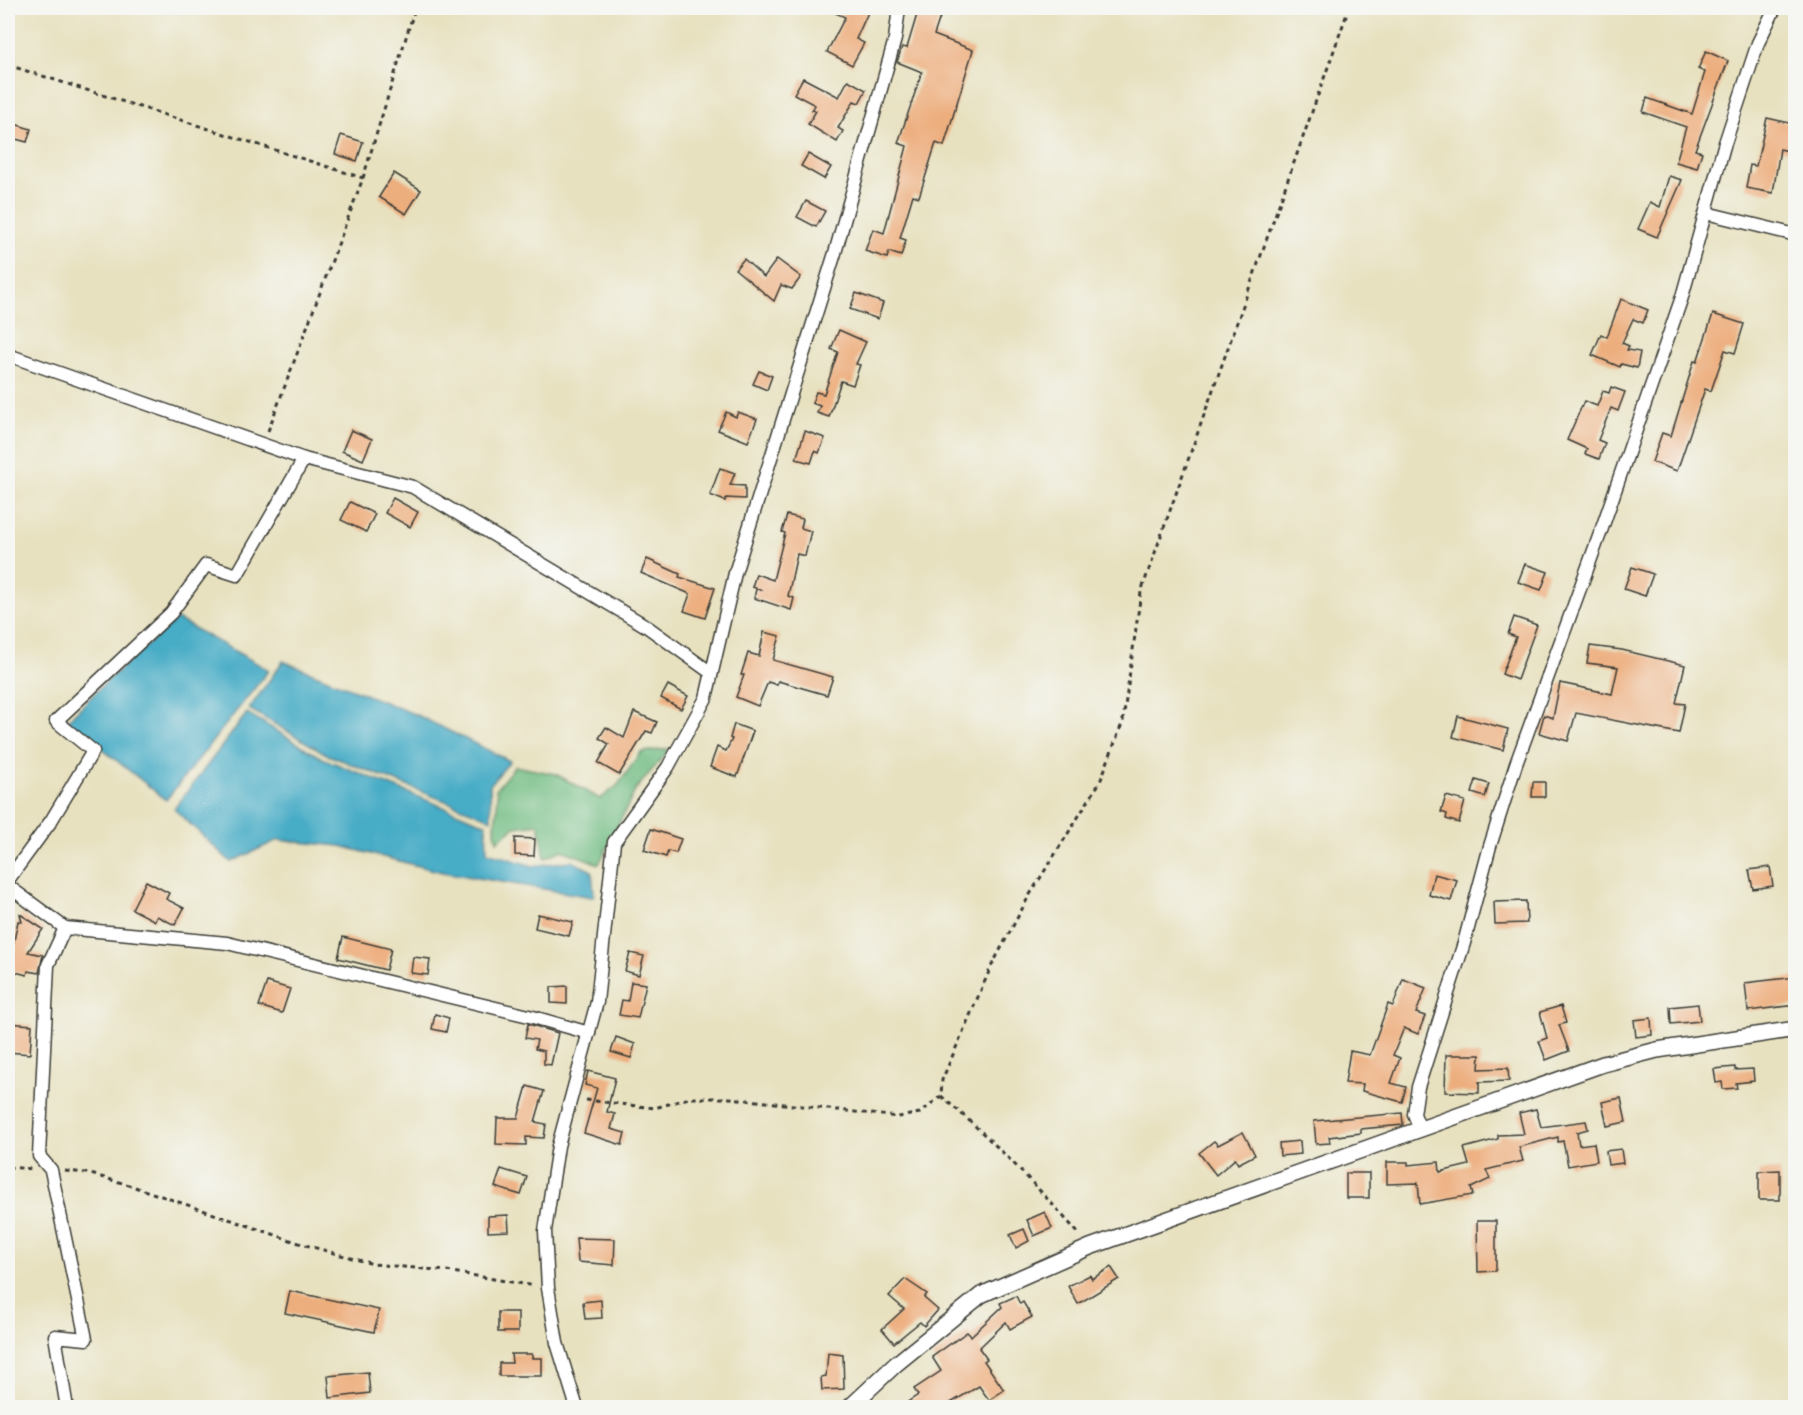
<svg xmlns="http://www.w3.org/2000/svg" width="1803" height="1415" font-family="'Gochi Hand',sans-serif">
  <rect width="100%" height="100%" fill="#f6f6f2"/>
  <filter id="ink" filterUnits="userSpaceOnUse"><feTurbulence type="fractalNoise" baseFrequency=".0167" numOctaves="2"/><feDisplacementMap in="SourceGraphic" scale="12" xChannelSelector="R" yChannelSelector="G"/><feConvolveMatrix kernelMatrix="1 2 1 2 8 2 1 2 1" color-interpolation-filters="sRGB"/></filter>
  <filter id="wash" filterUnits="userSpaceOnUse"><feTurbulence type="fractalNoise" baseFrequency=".008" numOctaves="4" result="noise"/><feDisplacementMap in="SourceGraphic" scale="24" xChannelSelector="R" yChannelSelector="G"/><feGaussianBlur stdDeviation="1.35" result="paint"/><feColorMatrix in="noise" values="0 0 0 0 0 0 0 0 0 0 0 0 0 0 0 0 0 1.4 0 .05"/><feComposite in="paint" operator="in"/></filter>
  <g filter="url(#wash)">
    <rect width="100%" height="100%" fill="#e7e1bf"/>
    <path fill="#73bd84" stroke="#486c50" stroke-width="1.5" d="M 670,749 L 636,789 L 599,864 L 562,850 L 545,858 L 539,824 L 515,827 L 497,841 C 491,821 501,812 496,789 L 515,766 L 556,774 L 600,799 L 618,785 L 641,752 Z"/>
    <g fill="#46acc6" stroke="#316471" stroke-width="1.5">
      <path d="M 177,619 L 269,670 L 166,800 L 67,721 L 108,680 Z"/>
      <path d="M 283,661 L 419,716 L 510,761 L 490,785 L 491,819 L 328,755 L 249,709 Z"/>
      <path d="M 247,713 L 322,758 L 486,824 L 487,852 L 533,866 L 572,861 L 592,871 L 594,894 L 592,897 L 442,872 L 340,846 L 278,840 L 231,862 L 174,809 Z"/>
    </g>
    <g id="blocks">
      <g fill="#edae7e">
        <path d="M 824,8 L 870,8 L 856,39 L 864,43 L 852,65 L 827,52 L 845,17 Z"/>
        <path d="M 918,11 L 940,17 L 934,35 L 973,50 L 944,146 L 936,143 L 919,197 L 913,195 L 900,238 L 906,240 L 901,256 L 889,252 L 887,258 L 865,251 L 873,229 L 884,233 L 907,146 L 898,143 L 922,72 L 897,62 L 902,47 L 907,48 Z"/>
        <path d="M 1706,51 L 1728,61 L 1695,150 L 1702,152 L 1697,168 L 1676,162 L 1686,127 L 1643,112 L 1647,98 L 1692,114 L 1705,72 L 1698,69 Z"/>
        <path d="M 803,78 L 839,97 L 848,80 L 866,90 L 859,103 L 854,101 L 838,128 L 843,131 L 837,142 L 808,124 L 816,111 L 812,110 L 815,105 L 794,94 Z"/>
        <path d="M 1767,118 L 1794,124 L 1788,151 L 1780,149 L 1773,193 L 1746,188 L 1750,165 L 1756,166 Z"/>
        <path d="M 8,122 L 31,129 L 27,142 L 8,137 Z"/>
        <path d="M 341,135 L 363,142 L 357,161 L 335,154 Z"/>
        <path d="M 808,154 L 831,167 L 824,179 L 801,166 Z"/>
        <path d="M 394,173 L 421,190 L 406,214 L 379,197 Z"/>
        <path d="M 1669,176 L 1682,180 L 1657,237 L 1638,229 L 1650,202 L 1660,207 Z"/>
        <path d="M 806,201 L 825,211 L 816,227 L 797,217 Z"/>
        <path d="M 744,259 L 764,277 L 777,259 L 801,277 L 792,289 L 781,285 L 774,301 L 735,269 Z"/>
        <path d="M 856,293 L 883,303 L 878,319 L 850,309 Z"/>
        <path d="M 1621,299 L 1648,310 L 1643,323 L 1633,319 L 1622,343 L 1629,346 L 1627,350 L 1640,352 L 1637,368 L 1621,364 L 1620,367 L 1592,355 L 1601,334 L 1607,337 Z"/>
        <path d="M 1713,314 L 1744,324 L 1735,353 L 1725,350 L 1711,391 L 1705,389 L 1677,471 L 1652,462 L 1662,433 L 1671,436 L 1694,361 L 1697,362 Z"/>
        <path d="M 839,330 L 866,342 L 856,364 L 860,365 L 853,385 L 841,381 L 829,417 L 817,413 L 820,406 L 812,403 L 816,392 L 824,394 L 838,352 L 831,349 Z"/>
        <path d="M 759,371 L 772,376 L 767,390 L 753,384 Z"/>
        <path d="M 1611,387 L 1625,392 L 1618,411 L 1611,408 L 1598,440 L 1605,443 L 1599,459 L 1585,454 L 1587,449 L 1567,440 L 1584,401 L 1597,406 L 1603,391 L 1609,393 Z"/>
        <path d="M 726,412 L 736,417 L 738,412 L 757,419 L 748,442 L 718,430 Z"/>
        <path d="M 351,430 L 372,439 L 363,460 L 342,451 Z"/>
        <path d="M 805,431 L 825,438 L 819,453 L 815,451 L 811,463 L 796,459 Z"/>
        <path d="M 720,468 L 735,473 L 730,485 L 745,486 L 745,499 L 726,498 L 725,501 L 710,495 Z"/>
        <path d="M 393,498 L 418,512 L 410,527 L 385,513 Z"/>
        <path d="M 350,502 L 375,514 L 366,532 L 341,520 Z"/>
        <path d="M 787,515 L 803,519 L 801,528 L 811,531 L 805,556 L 797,554 L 788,596 L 794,598 L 791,610 L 754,598 L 756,589 L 762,590 L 752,587 L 756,574 L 773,580 L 785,533 L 782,532 Z"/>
        <path d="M 647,559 L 680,574 L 679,577 L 715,588 L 705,618 L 684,611 L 690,594 L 641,573 Z"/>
        <path d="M 1525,564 L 1548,572 L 1541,590 L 1518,582 Z"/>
        <path d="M 1632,567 L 1653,574 L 1645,596 L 1624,589 Z"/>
        <path d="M 1514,617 L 1537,625 L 1517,680 L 1502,674 L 1516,637 L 1508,634 Z"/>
        <path d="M 764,632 L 780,636 L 773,660 L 833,677 L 827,695 L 778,681 L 777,685 L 768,682 L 758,706 L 736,697 L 744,675 L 741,675 L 748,653 L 759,656 Z"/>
        <path d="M 1590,646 L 1622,650 L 1685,665 L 1676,703 L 1685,704 L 1679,733 L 1576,713 L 1568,741 L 1539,733 L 1544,715 L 1553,718 L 1560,683 L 1612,694 L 1618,667 L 1587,663 Z"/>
        <path d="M 668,685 L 688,696 L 681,709 L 661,698 Z"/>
        <path d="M 634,712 L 657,722 L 652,733 L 646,731 L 619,775 L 598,763 L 609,744 L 599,738 L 606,727 L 624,738 Z"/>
        <path d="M 1458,716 L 1508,729 L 1503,750 L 1453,737 Z"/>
        <path d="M 734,724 L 753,731 L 737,777 L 710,767 L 717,747 L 726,751 L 732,739 L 730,738 Z"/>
        <path d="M 1476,780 L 1489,784 L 1485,797 L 1472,793 Z"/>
        <path d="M 1533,782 L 1545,782 L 1545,797 L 1532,797 Z"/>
        <path d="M 1446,796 L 1465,801 L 1459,823 L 1446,819 L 1447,814 L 1441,812 Z"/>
        <path d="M 651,829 L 681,839 L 676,853 L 668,851 L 666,857 L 644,850 Z"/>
        <path d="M 515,838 L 535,839 L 534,856 L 515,855 Z"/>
        <path d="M 1770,867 L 1773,886 L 1753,889 L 1749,870 Z"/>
        <path d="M 1434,874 L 1457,880 L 1451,901 L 1429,895 Z"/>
        <path d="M 146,881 L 169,893 L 166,899 L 184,908 L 175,925 L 157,916 L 155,921 L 132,909 Z"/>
        <path d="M 1526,901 L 1527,923 L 1495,924 L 1494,902 Z"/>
        <path d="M 20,914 L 43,929 L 28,952 L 43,955 L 39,973 L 28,971 L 27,975 L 8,970 L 18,921 L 22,922 Z"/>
        <path d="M 538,914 L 573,922 L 569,936 L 535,928 Z"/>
        <path d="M 343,937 L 391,949 L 386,970 L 338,958 Z"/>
        <path d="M 630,953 L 644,956 L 639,975 L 625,971 Z"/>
        <path d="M 413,957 L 430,959 L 428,975 L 411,973 Z"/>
        <path d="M 1796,977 L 1796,1005 L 1748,1011 L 1745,983 Z"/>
        <path d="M 1403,979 L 1426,988 L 1416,1013 L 1425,1016 L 1418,1034 L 1404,1028 L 1393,1055 L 1400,1058 L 1391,1083 L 1406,1087 L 1402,1102 L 1362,1091 L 1363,1084 L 1345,1083 L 1350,1051 L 1370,1055 L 1388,1004 L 1393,1006 Z"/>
        <path d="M 267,982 L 290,989 L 282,1013 L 259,1006 Z"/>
        <path d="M 631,982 L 646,984 L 638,1018 L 619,1015 L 622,1000 L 628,1001 Z"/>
        <path d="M 567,986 L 567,1004 L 551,1003 L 551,987 Z"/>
        <path d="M 1698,1004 L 1700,1021 L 1671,1024 L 1670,1007 Z"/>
        <path d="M 1561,1006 L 1566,1023 L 1559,1025 L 1569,1051 L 1546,1060 L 1539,1041 L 1547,1038 L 1540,1012 Z"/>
        <path d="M 435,1014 L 449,1018 L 446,1032 L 432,1029 Z"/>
        <path d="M 1651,1018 L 1652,1035 L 1636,1037 L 1634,1020 Z"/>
        <path d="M 8,1023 L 32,1025 L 30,1054 L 8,1052 Z"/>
        <path d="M 528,1024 L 558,1033 L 551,1065 L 544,1064 L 544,1051 L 535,1049 L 537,1040 L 525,1038 Z"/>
        <path d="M 616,1037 L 635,1044 L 631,1058 L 611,1052 Z"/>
        <path d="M 1446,1055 L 1480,1055 L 1479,1069 L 1508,1068 L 1509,1081 L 1479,1082 L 1479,1093 L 1445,1092 Z"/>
        <path d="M 1735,1067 L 1735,1070 L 1753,1069 L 1754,1081 L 1736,1083 L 1737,1088 L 1723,1089 L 1722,1082 L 1716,1083 L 1714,1069 Z"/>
        <path d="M 588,1071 L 615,1078 L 607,1112 L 615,1114 L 611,1129 L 625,1133 L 622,1145 L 584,1133 L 597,1088 L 585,1085 Z"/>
        <path d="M 527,1086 L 544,1091 L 535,1122 L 546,1124 L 544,1138 L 526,1137 L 526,1145 L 496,1144 L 497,1118 L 518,1118 Z"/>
        <path d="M 1621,1098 L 1626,1122 L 1607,1126 L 1602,1102 Z"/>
        <path d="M 1536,1109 L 1541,1127 L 1586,1121 L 1588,1129 L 1577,1132 L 1579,1145 L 1594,1143 L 1597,1161 L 1568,1166 L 1563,1141 L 1558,1142 L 1558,1137 L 1519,1147 L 1523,1161 L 1486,1170 L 1490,1179 L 1471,1188 L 1473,1195 L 1420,1204 L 1418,1183 L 1387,1184 L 1387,1162 L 1408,1162 L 1408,1165 L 1439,1162 L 1440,1172 L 1469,1165 L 1464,1148 L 1498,1139 L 1498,1135 L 1524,1134 L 1519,1113 Z"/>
        <path d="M 1402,1113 L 1403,1125 L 1361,1129 L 1361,1133 L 1329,1137 L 1330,1143 L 1316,1144 L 1314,1121 Z"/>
        <path d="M 1243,1132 L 1255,1155 L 1238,1164 L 1235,1159 L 1216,1175 L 1199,1153 L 1214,1141 L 1218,1145 Z"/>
        <path d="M 1300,1141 L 1301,1154 L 1280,1156 L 1279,1143 Z"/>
        <path d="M 1621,1149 L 1623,1163 L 1608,1165 L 1606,1151 Z"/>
        <path d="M 501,1169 L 527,1177 L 521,1195 L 495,1187 Z"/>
        <path d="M 1780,1170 L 1780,1200 L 1759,1200 L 1759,1171 Z"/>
        <rect x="1346" y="1173" width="23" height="25"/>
        <path d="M 1045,1212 L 1052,1228 L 1034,1236 L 1027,1220 Z"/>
        <path d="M 508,1215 L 509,1231 L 488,1232 L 488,1216 Z"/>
        <path d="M 1477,1221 L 1496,1221 L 1496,1271 L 1478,1272 Z"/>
        <path d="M 1024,1229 L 1029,1241 L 1016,1248 L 1010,1235 Z"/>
        <path d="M 576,1238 L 615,1239 L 614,1265 L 578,1262 Z"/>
        <path d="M 1111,1267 L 1119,1279 L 1078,1304 L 1068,1286 L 1090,1275 L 1092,1279 Z"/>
        <path d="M 905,1279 L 927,1294 L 924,1298 L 938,1310 L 924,1326 L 920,1322 L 894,1343 L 882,1329 L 904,1309 L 889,1296 Z"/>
        <path d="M 290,1291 L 379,1310 L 374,1332 L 285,1313 Z"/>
        <path d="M 1016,1296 L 1020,1304 L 1023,1302 L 1032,1317 L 1010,1329 L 1006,1322 L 979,1348 L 987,1359 L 984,1361 L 1004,1390 L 989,1400 L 979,1386 L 944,1407 L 900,1407 L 918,1395 L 914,1389 L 941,1371 L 932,1357 L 967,1332 L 971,1336 L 1002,1307 L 1000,1303 Z"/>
        <path d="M 601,1300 L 602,1318 L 585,1319 L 583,1302 Z"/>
        <rect x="498" y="1312" width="20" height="20"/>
        <path d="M 828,1353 L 843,1355 L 844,1389 L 822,1390 L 821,1377 L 826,1376 Z"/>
        <path d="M 511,1354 L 532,1354 L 532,1358 L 542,1358 L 542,1376 L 499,1376 L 499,1363 L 512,1363 Z"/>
        <path d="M 368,1372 L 370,1393 L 330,1398 L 328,1376 Z"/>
      </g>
    </g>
  </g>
  <g filter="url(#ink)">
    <use href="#blocks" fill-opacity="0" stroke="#3a3a34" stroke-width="1.5"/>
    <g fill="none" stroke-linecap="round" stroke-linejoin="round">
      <g stroke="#3a3a34" stroke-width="15">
        <g id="minor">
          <path d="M 1706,213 L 1796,235"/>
          <path d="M 8,355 L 304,459 L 413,487 L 646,626 L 710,672"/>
          <path d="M 8,880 L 51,821 L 93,751 L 56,721 L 171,613 L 206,565 L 237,575 L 304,459"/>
          <path d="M 8,886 L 65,928 L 227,943 L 533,1017 L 589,1033"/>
          <path d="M 65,928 L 48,965 L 39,1156 L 51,1170 L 86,1339 L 55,1336 L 67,1408"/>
          <path d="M 1420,1129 L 1414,1114 L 1418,1087 L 1464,943 L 1490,846 L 1516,764 L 1601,531 L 1682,297 L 1724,146 L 1758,43 L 1775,8"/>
          <path d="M 577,1408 L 557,1343 L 548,1288 L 545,1231 L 558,1146 L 597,1002 L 614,842 L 668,767 L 706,698 L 735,573 L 835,253 L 895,39 L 899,8"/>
        </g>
      </g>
      <g stroke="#3a3a34" stroke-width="18">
        <path id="tertiary" d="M 849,1408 L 896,1364 L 981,1295 L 1090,1247 L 1603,1064 L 1657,1050 L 1796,1029"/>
      </g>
      <g stroke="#3a3a34" stroke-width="3" stroke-dasharray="4.5 4.5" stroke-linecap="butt">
        <path d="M 8,65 L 363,178"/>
        <path d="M 268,431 L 363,178 L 415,8"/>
        <path d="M 941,1096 C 991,1138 1036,1185 1079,1234"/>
        <path d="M 586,1100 L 655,1108 L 689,1098 L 730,1098 L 899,1117 L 920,1113 L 941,1096 L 942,1080 L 991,967 L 1029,896 L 1100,782 L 1123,721 L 1141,592 L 1349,8"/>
        <path d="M 8,1167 L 32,1169"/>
        <path d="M 65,1171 L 87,1173 L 126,1184 L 302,1244 L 373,1264 L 446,1271 L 535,1286"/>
      </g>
      <use href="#minor" stroke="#fff" stroke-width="12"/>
      <use href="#tertiary" stroke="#fff" stroke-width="15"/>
    </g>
  </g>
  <rect width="1803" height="1415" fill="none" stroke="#f6f6f2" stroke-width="30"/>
</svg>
